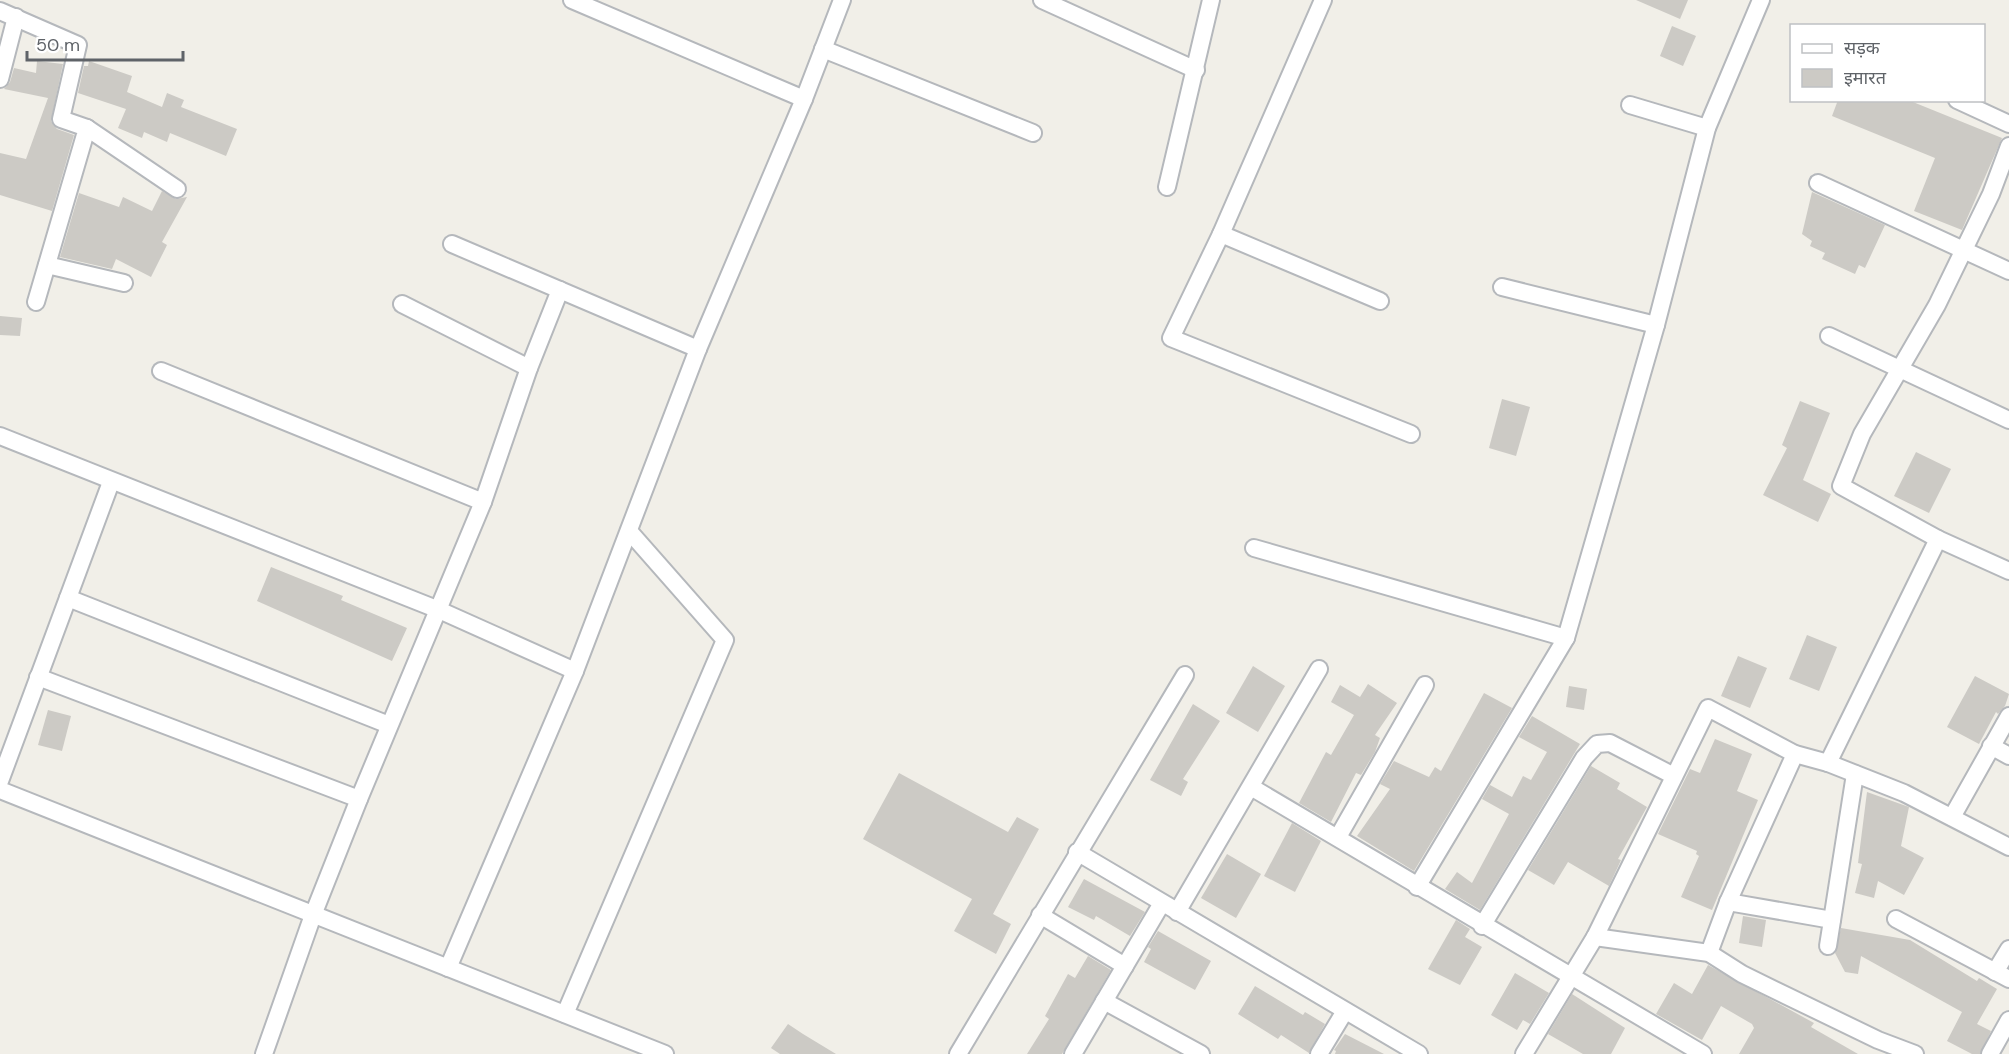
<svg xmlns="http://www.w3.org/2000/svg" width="2009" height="1054" font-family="'DM Sans','Noto Sans Devanagari',sans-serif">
  <rect width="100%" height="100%" fill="#f1efe8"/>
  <g fill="#cccac5">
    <path d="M 1636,0 L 1688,0 L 1680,19 Z"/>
    <path d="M 1672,26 L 1696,36 L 1683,66 L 1660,56 Z"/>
    <path d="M 37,61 L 63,64 L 51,121 L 57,129 L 74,135 L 52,211 L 0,195 L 0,153 L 26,159 L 48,98 L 4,89 L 10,82 L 14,68 L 36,73 Z"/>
    <path d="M 89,61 L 132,76 L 127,92 L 162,107 L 167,93 L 184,100 L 181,107 L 237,129 L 226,156 L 170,133 L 167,142 L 144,132 L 142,138 L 118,128 L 126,109 L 78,93 L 84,66 L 88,66 Z"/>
    <path d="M 1838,100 L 1908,100 L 2002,138 L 1962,230 L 1914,211 L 1935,158 L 1832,116 Z"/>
    <path d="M 162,191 L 176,199 L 187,197 L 162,242 L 167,245 L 151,277 L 116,259 L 112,269 L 60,257 L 79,193 L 119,207 L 123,197 L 152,211 Z"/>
    <path d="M 1812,192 L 1885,225 L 1865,268 L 1859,265 L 1855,274 L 1822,259 L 1825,253 L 1810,246 L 1812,241 L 1802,234 Z"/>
    <path d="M 0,316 L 22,318 L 20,336 L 0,335 Z"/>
    <path d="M 1502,399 L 1530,407 L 1516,456 L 1489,448 Z"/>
    <path d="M 1800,401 L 1830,413 L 1803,480 L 1831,494 L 1818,522 L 1763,495 L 1787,448 L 1782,445 Z"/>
    <path d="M 1916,452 L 1951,469 L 1929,513 L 1894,496 Z"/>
    <path d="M 271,567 L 343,596 L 341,600 L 407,628 L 392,661 L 257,601 Z"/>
    <path d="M 1807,635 L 1837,647 L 1819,691 L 1789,679 Z"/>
    <path d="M 1738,656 L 1767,668 L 1750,708 L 1721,696 Z"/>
    <path d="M 1253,666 L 1285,686 L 1258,732 L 1226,713 Z"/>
    <path d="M 1975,676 L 2009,694 L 2005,706 L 1998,714 L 1996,712 L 1979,744 L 1947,727 Z"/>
    <path d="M 1368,684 L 1397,703 L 1375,735 L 1380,738 L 1375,752 L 1361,775 L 1356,773 L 1331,822 L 1299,803 L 1326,752 L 1331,755 L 1354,715 L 1331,702 L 1340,685 L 1360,697 Z"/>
    <path d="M 1569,686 L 1587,689 L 1584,710 L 1566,707 Z"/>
    <path d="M 1484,693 L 1512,708 L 1414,871 L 1357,836 L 1390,789 L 1380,784 L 1394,761 L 1429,777 L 1435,767 L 1441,771 Z"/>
    <path d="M 1193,704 L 1220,721 L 1183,779 L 1188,782 L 1181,796 L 1150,780 Z"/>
    <path d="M 48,710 L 71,716 L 62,751 L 38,745 Z"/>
    <path d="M 1532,716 L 1580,744 L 1480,910 L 1445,889 L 1457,872 L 1472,883 L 1509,814 L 1482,799 L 1490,785 L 1512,797 L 1523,776 L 1531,780 L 1547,752 L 1519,737 Z"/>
    <path d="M 1715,739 L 1752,754 L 1737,791 L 1758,800 L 1712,910 L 1681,897 L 1699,856 L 1696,854 L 1697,851 L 1658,834 L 1690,769 L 1700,773 Z"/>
    <path d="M 1591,766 L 1620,783 L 1617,789 L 1647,807 L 1618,859 L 1621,860 L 1609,886 L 1568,862 L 1554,885 L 1528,870 Z"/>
    <path d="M 899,773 L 1008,832 L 1017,817 L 1039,829 L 993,914 L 1011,924 L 996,954 L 954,931 L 972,899 L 863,839 Z"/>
    <path d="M 1867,792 L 1909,807 L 1901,846 L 1924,858 L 1904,895 L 1878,881 L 1874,898 L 1855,893 L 1862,864 L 1858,863 Z"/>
    <path d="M 1292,823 L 1321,841 L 1295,892 L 1264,876 Z"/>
    <path d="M 1227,854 L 1261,874 L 1236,918 L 1201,898 Z"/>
    <path d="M 1084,879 L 1145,912 L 1130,936 L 1096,916 L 1094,920 L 1068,907 Z"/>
    <path d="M 1743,916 L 1766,920 L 1762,947 L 1739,943 Z"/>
    <path d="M 1456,920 L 1470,929 L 1465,937 L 1482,947 L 1460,985 L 1428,969 Z"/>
    <path d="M 1841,928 L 1910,940 L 1977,981 L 1979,978 L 1997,989 L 1977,1024 L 1991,1031 L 1980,1054 L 1972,1054 L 1947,1041 L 1962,1012 L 1861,956 L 1858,974 L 1845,972 L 1835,953 Z"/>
    <path d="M 1158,931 L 1211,961 L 1195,990 L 1144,962 L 1151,949 L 1148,947 Z"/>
    <path d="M 1088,956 L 1111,970 L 1062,1054 L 1027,1054 L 1049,1019 L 1045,1016 L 1068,974 L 1075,978 Z"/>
    <path d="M 1708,965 L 1814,1023 L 1811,1027 L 1858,1054 L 1739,1054 L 1754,1028 L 1752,1024 L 1721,1006 L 1702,1040 L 1656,1014 L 1674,983 L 1692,994 Z"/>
    <path d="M 1515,973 L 1549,993 L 1530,1024 L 1523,1020 L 1517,1030 L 1491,1015 Z"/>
    <path d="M 1255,986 L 1303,1015 L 1305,1012 L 1325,1024 L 1309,1053 L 1281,1035 L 1278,1039 L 1238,1014 Z"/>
    <path d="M 1572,994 L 1625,1028 L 1611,1054 L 1583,1054 L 1548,1034 Z"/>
    <path d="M 788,1024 L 803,1034 L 836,1054 L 780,1054 L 771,1048 Z"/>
    <path d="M 1345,1034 L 1384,1054 L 1335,1054 L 1336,1051 L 1334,1050 Z"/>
  </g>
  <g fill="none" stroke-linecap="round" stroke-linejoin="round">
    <g stroke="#b5b8bc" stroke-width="20">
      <g id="minor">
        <path d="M 572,0 L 804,99"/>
        <path d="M 1042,0 L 1196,70"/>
        <path d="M 1323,0 L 1221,234 L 1171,338 L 1411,434"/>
        <path d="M 0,11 L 78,45 L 61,119 L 87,128 L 36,302"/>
        <path d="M 823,49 L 1033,133"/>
        <path d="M 0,79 L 16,17"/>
        <path d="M 1957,100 L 2009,124"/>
        <path d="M 1630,105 L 1707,128"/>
        <path d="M 87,128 L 177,189"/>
        <path d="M 2009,146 L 1991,194 L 1937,305 L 1862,434 L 1841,486 L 1938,539 L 2009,571"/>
        <path d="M 1818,183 L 2009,271"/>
        <path d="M 1167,187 L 1211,0"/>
        <path d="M 1221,234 L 1380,301"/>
        <path d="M 452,244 L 698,349"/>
        <path d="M 47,265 L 124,283"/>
        <path d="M 1502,287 L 1656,325"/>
        <path d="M 402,304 L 529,368"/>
        <path d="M 1829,336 L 2009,420"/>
        <path d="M 161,371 L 483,502"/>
        <path d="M 0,436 L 439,610 L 575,671"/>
        <path d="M 1254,548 L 1566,638"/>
        <path d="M 68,598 L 389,725"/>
        <path d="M 38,677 L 359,799"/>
        <path d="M 1991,746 L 2009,756"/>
        <path d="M 1828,763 L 1938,539"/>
        <path d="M 0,781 L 111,482"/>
        <path d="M 1251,787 L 1703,1054"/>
        <path d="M 0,790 L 665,1054"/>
        <path d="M 1952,817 L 2009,716"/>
        <path d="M 1338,837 L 1425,685"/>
        <path d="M 1077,852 L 1419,1054"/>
        <path d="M 1417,887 L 1566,638 L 1656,325 L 1707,128 L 1761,0"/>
        <path d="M 1728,902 L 1832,920"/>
        <path d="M 1177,912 L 1319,669"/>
        <path d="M 1040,915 L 1125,966"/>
        <path d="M 1896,919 L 2009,979"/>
        <path d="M 1482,926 L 1584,758 L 1597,744 L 1610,743 L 1674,776"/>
        <path d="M 1595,937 L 1709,953 L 1742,974 L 1787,996 L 1878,1040 L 1915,1054"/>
        <path d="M 1828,946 L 1855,774"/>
        <path d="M 1709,953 L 1728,902 L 1795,754"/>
        <path d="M 448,968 L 575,671 L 698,349 L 804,99 L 842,0"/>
        <path d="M 1995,972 L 2009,949"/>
        <path d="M 1104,1001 L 1201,1054"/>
        <path d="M 565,1014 L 725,640 L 629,531"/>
        <path d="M 264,1054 L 313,915 L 359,799 L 483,502 L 529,368 L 560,290"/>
        <path d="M 958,1054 L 1185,675"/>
        <path d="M 1073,1054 L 1162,903"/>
        <path d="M 1319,1054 L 1345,1011"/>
        <path d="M 1524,1054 L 1595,937 L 1708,708 L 1795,754 L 1828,763 L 1904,793 L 2009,847"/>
        <path d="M 1990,1054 L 2009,1020"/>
      </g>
    </g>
    <use href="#minor" stroke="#fff" stroke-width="16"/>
  </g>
  <rect x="1790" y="24" width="195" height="78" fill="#ffffff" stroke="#bfc1c3" stroke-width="1.5"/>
  <rect x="1802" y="44" width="30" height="9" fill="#ffffff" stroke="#bfc1c3" stroke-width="1.5"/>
  <text x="1844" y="54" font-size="18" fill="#5f6368">सड़क</text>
  <rect x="1802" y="69" width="30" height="18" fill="#cccac5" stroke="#bfc1c3" stroke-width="1.5"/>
  <text x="1844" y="84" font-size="18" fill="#5f6368">इमारत</text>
  <path d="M27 51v9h156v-9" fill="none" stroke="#5f6368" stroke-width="3"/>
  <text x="36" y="51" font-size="18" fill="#5f6368" stroke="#ffffff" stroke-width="4.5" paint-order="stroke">50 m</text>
</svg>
